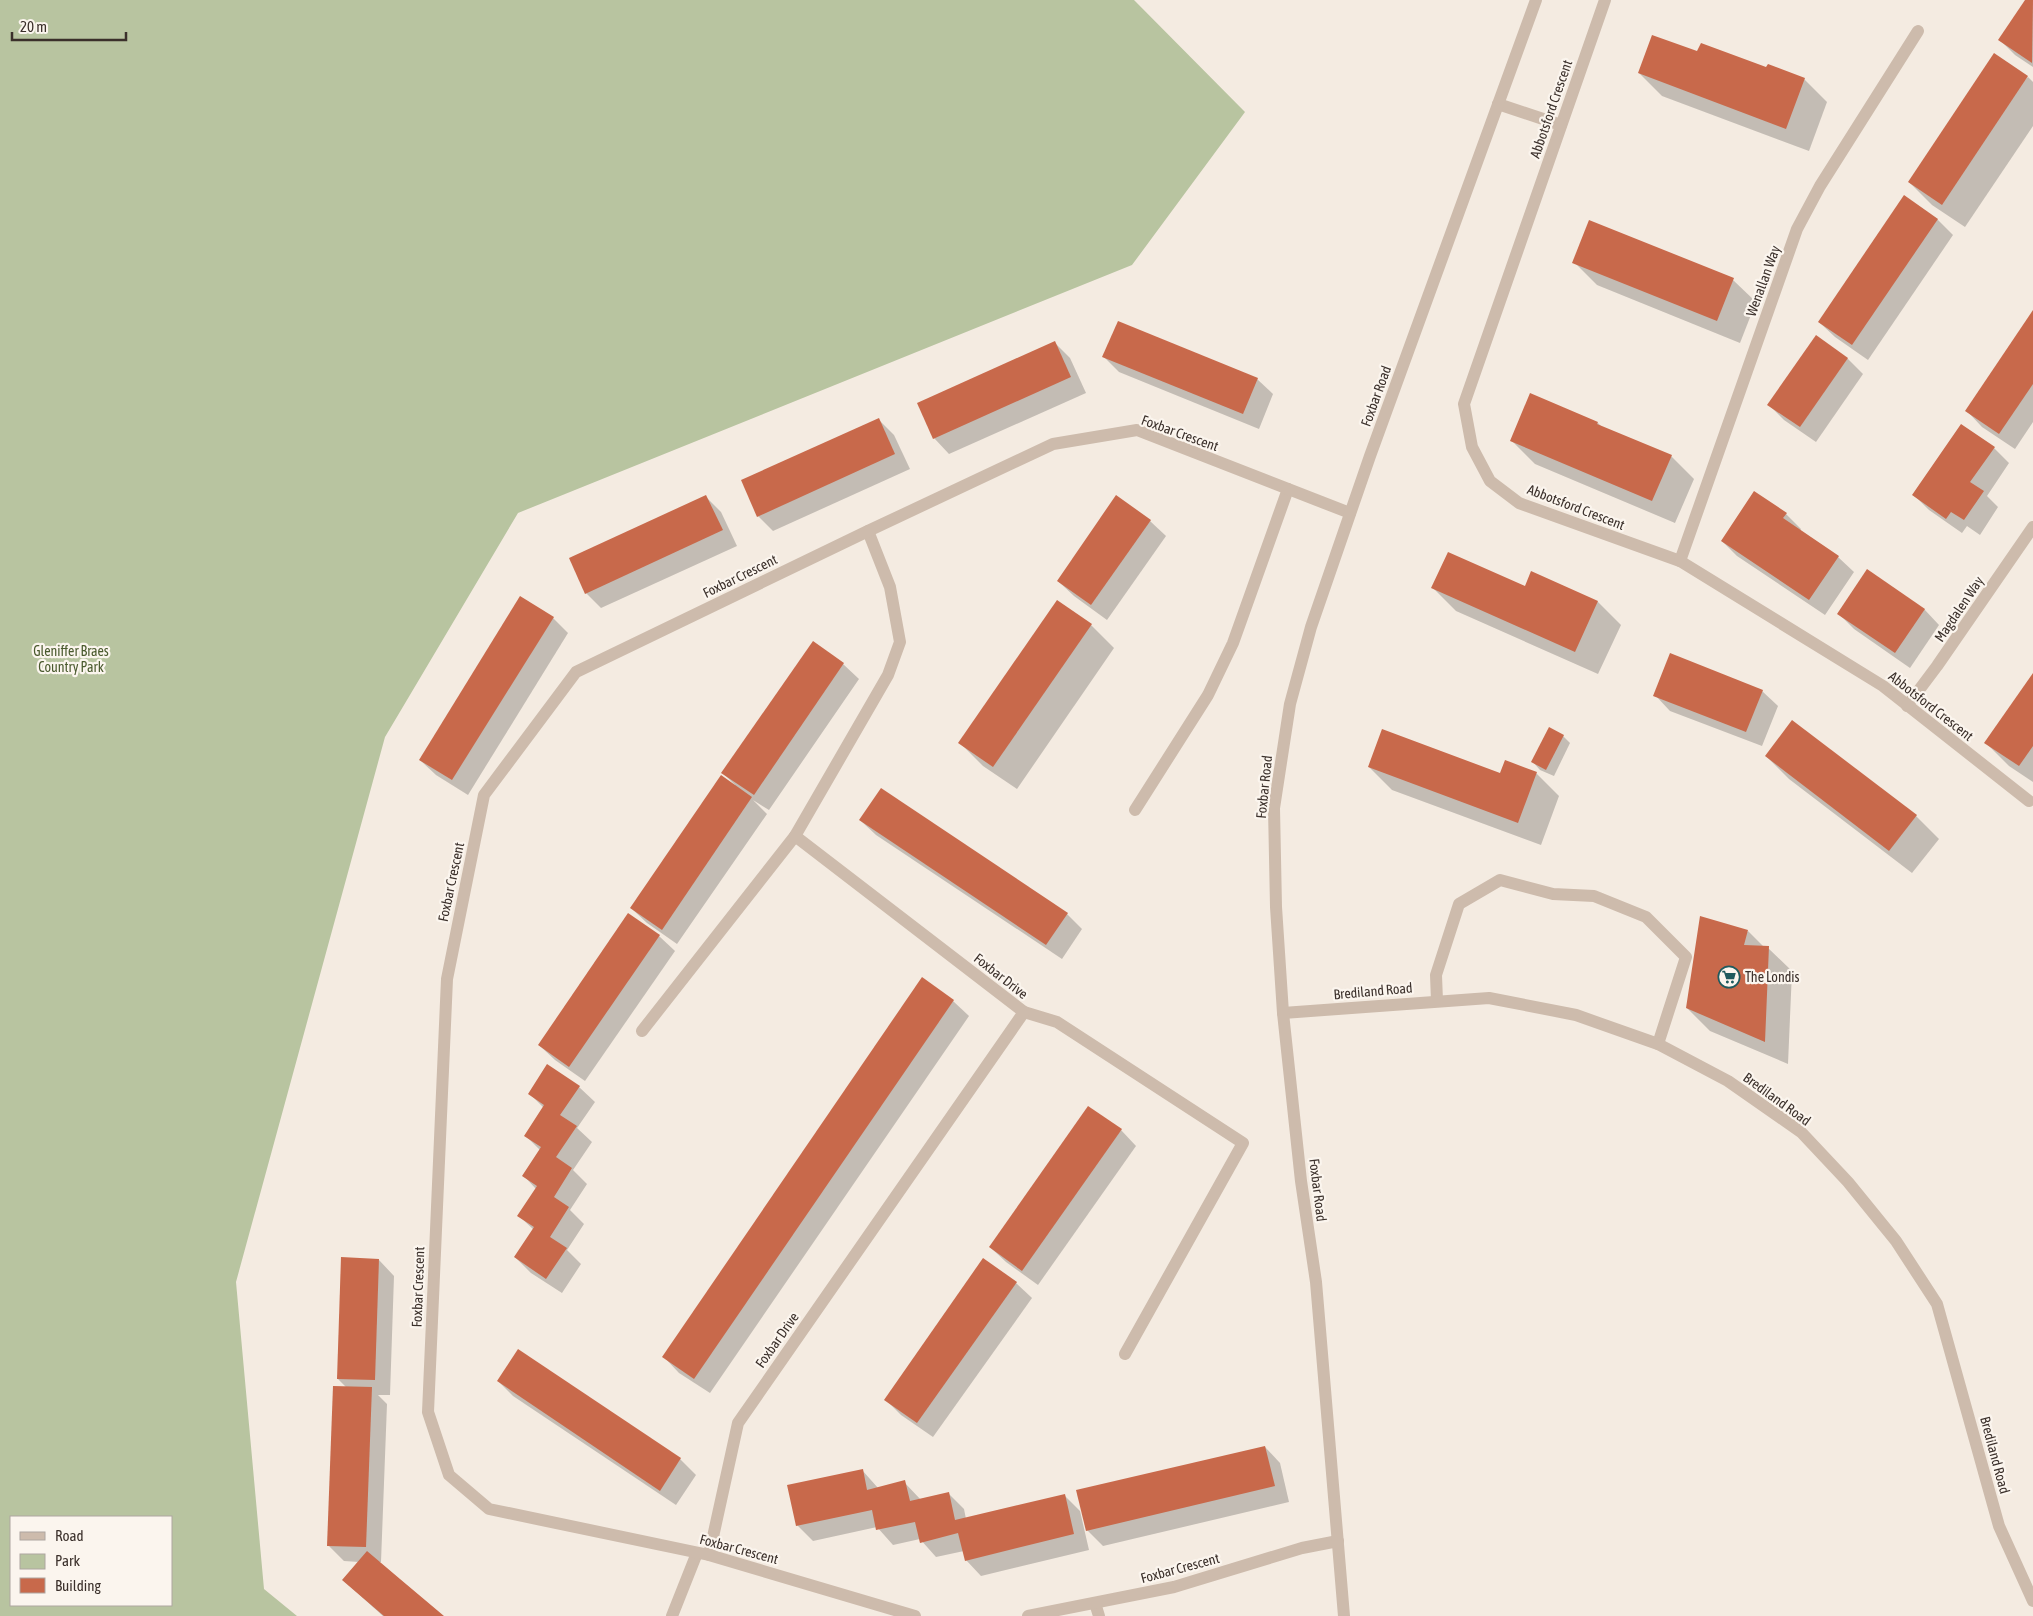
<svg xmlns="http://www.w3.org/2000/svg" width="2033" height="1616" font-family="'Asap Condensed',sans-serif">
  <rect width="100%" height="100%" fill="#f4ebe1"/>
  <path fill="#b8c4a0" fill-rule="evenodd" d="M 0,0 L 1134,0 L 1245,112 L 1132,265 L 518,513 L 385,737 L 236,1282 L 264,1589 L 297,1616 L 0,1616 ZM 11,1517 L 171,1517 L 171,1605 L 11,1605 Z"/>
  <g fill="#0003">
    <path d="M 2026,0 L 2033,0 L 2033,67 L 2015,55 L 2000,40 Z"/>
    <path d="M 1698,53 L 1804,79 L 1827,102 L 1809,151 L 1662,96 L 1639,73 Z"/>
    <path d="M 2028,77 L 2033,82 L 2033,126 L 1965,227 L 1932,205 L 1909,182 Z"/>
    <path d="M 1904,197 L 1938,220 L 1953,235 L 1868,360 L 1835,337 L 1819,322 Z"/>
    <path d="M 1574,262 L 1733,280 L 1756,302 L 1740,343 L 1597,285 Z"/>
    <path d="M 2033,312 L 2033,422 L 2015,449 L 1982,427 L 1967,411 Z"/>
    <path d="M 1816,337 L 1848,359 L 1863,374 L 1816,442 L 1784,420 L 1769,405 Z"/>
    <path d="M 1055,343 L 1070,358 L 1086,393 L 949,454 L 934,438 Z"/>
    <path d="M 1104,357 L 1257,379 L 1273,394 L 1259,429 L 1119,372 Z"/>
    <path d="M 1531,395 L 1598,423 L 1603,428 L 1671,456 L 1694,479 L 1675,523 L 1535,464 L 1512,441 Z"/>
    <path d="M 879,420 L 894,435 L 910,469 L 773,531 L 758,516 Z"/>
    <path d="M 1994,448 L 2009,463 L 1987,496 L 1998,507 L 1980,535 L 1967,526 L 1962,533 L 1929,510 L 1914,495 Z"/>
    <path d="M 706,497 L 721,512 L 737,546 L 601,608 L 586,593 Z"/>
    <path d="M 1786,514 L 1801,529 L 1800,531 L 1838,557 L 1854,572 L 1825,615 L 1737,556 L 1722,541 Z"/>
    <path d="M 1150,521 L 1166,536 L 1107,620 L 1074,596 L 1058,581 Z"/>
    <path d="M 1532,573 L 1598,602 L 1621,625 L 1598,674 L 1456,611 L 1433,588 L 1525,587 Z"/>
    <path d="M 1924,609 L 1939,625 L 1910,668 L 1854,629 L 1839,614 Z"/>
    <path d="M 553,618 L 568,633 L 468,795 L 436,775 L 420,760 Z"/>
    <path d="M 1091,625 L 1114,648 L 1017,789 L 983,766 L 960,743 Z"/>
    <path d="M 813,643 L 843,664 L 859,679 L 769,810 L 753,800 L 767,814 L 677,944 L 647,923 L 631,908 L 735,785 L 723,773 Z"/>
    <path d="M 2033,675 L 2033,782 L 2009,766 L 1986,743 Z"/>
    <path d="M 1762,691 L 1778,706 L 1762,746 L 1670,711 L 1655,695 Z"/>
    <path d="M 1563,736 L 1570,743 L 1554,776 L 1540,770 L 1533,762 Z"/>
    <path d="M 1766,756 L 1916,816 L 1939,839 L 1912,873 L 1789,779 Z"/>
    <path d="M 1369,767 L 1501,775 L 1536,773 L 1559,796 L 1541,845 L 1392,790 Z"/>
    <path d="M 860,820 L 1067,914 L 1082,929 L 1062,959 L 876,835 Z"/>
    <path d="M 1748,931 L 1764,947 L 1768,948 L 1792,971 L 1788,1064 L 1710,1031 L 1687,1008 Z"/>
    <path d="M 659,936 L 675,951 L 585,1081 L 555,1060 L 539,1045 Z"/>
    <path d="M 953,1001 L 969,1016 L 710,1393 L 679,1373 L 664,1357 Z"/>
    <path d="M 579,1087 L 595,1102 L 577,1128 L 592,1142 L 573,1170 L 587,1184 L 570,1210 L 584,1224 L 567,1250 L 581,1264 L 562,1293 L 531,1273 L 515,1257 L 534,1230 L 519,1216 L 536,1189 L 524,1176 L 540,1150 L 526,1136 L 544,1108 L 530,1094 Z"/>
    <path d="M 1121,1130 L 1136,1146 L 1038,1285 L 1006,1262 L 990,1247 Z"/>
    <path d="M 379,1260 L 394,1276 L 390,1395 L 378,1395 L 387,1404 L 381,1562 L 379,1562 L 442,1616 L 383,1616 L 343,1580 L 359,1562 L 344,1561 L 329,1546 L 347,1388 L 338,1379 Z"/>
    <path d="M 1016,1283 L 1032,1298 L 933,1437 L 901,1415 L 886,1400 Z"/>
    <path d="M 498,1381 L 680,1459 L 696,1475 L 676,1505 L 513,1396 Z"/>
    <path d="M 1265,1447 L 1280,1463 L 1289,1502 L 1103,1546 L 1087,1530 Z"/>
    <path d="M 862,1470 L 878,1488 L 904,1482 L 921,1500 L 948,1493 L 964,1509 L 966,1519 L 1064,1495 L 1080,1511 L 1089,1550 L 981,1576 L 966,1560 L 964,1551 L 936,1557 L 920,1539 L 893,1545 L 877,1527 L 813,1541 L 797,1525 Z"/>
  </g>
  <g fill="#c8694b">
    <path d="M 2025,0 L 2033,0 L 2032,63 L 1998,40 Z"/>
    <path d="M 1652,35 L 1697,51 L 1701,43 L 1766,67 L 1768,64 L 1805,78 L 1786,129 L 1638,73 Z"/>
    <path d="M 1994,53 L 2028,76 L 1942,205 L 1908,182 Z"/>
    <path d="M 1904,195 L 1938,219 L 1852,345 L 1818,322 Z"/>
    <path d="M 1589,220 L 1734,278 L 1717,321 L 1572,263 Z"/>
    <path d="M 2033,310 L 2033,384 L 1999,434 L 1965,411 Z"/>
    <path d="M 1118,321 L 1258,378 L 1243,414 L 1102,357 Z"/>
    <path d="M 1816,335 L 1848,358 L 1800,427 L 1767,405 Z"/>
    <path d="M 1055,341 L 1071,377 L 933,439 L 917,403 Z"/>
    <path d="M 1530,393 L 1598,422 L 1597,424 L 1672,455 L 1652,501 L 1510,441 Z"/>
    <path d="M 879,418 L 895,454 L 757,517 L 741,480 Z"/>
    <path d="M 1961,424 L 1995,447 L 1970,482 L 1984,491 L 1964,520 L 1951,512 L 1946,519 L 1912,495 Z"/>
    <path d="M 1754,491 L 1787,513 L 1783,518 L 1839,556 L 1809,600 L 1721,541 Z"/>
    <path d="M 706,495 L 723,530 L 585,594 L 569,558 Z"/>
    <path d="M 1116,495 L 1151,520 L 1091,605 L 1057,581 Z"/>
    <path d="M 1448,552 L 1525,586 L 1531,571 L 1598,601 L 1575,652 L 1431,588 Z"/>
    <path d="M 1867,569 L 1925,609 L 1895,653 L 1837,614 Z"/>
    <path d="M 520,596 L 554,617 L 452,780 L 419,760 Z"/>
    <path d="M 1057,600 L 1092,624 L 993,767 L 958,743 Z"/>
    <path d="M 813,641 L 844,663 L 754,795 L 721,773 Z"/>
    <path d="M 1670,653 L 1763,690 L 1746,732 L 1653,696 Z"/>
    <path d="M 2033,673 L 2033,746 L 2019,766 L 1984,743 Z"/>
    <path d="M 1792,720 L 1917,815 L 1889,851 L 1765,756 Z"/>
    <path d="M 1549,727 L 1564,735 L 1546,770 L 1531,762 Z"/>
    <path d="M 1382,729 L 1500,773 L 1505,760 L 1537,772 L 1518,823 L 1368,767 Z"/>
    <path d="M 721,775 L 752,797 L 662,930 L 630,908 Z"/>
    <path d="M 881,788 L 1068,913 L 1046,945 L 859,820 Z"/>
    <path d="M 628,913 L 660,935 L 569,1067 L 538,1045 Z"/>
    <path d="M 1700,916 L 1748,930 L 1744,945 L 1769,946 L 1765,1042 L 1686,1008 Z"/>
    <path d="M 922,977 L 954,1000 L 694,1379 L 662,1357 Z"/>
    <path d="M 547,1064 L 580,1086 L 560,1115 L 577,1126 L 556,1157 L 572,1168 L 554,1197 L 569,1207 L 550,1237 L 567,1248 L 546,1279 L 514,1257 L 534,1227 L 517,1216 L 537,1186 L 522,1176 L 541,1147 L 524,1136 L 544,1105 L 528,1094 Z"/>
    <path d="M 1088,1106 L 1122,1129 L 1022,1271 L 989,1247 Z"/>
    <path d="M 341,1257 L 379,1259 L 375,1380 L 337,1379 Z"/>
    <path d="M 983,1258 L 1017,1282 L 917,1423 L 884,1400 Z"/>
    <path d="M 518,1349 L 681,1458 L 660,1491 L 497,1381 Z"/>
    <path d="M 333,1386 L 372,1387 L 366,1547 L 327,1546 Z"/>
    <path d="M 1265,1446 L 1275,1486 L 1086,1531 L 1076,1490 Z"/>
    <path d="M 863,1469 L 867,1490 L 905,1480 L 910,1501 L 949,1492 L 955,1520 L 1065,1494 L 1074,1534 L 965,1561 L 958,1533 L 920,1543 L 915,1522 L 876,1530 L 872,1510 L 796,1526 L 787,1485 Z"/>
    <path d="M 367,1551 L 400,1579 L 444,1616 L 384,1616 L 342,1580 Z"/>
  </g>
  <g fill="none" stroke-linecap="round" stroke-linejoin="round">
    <g stroke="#cdbbac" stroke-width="12">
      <path d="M 1605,0 L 1464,404 L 1472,447 L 1490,481 L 1519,503 L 1680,561 L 1883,686 L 2029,801"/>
      <path d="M 1498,104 L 1561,125"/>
      <path d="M 1680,561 L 1797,229 L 1820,186 L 1918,31"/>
      <path d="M 1907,706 L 1937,666 L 2033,527"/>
      <path d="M 1135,810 L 1208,695 L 1233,643 L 1288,489"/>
      <path d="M 1437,1001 L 1436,975 L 1459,904 L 1500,880 L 1553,894 L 1594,896 L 1646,917 L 1686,957 L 1658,1044"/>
      <path d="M 1024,1012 L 1057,1022 L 1243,1143 L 1125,1354"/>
      <path d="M 1283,1013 L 1489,998 L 1576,1015 L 1658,1044 L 1728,1081 L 1801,1132 L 1848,1182 L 1896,1241 L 1937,1304 L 1999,1526 L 2033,1601"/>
      <path d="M 642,1031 L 795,836"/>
      <path d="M 709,1555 L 738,1423 L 1024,1012 L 795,836 L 888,675 L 900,642 L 890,587 L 868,531"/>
      <path d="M 1095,1603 L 1099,1616"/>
      <path d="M 672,1616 L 697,1553"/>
      <path d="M 915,1616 L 709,1555 L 489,1509 L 449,1475 L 428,1412 L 447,979 L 484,795 L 576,672 L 868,531 L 1053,444 L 1137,430 L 1350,513"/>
      <path d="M 1028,1616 L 1174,1587 L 1302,1548 L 1338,1541"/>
      <path d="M 1344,1616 L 1316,1282 L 1301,1181 L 1283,1013 L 1276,907 L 1274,808 L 1290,704 L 1311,627 L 1370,456 L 1536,0"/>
    </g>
  </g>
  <defs>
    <g id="supermarket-ring" transform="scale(1.125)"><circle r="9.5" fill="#fbf5ee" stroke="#1f5a5e" stroke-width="1.5"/><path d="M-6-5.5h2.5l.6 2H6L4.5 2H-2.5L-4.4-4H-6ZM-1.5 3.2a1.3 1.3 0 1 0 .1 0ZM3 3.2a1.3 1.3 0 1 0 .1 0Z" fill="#1f5a5e"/></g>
  </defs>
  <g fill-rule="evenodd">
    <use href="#supermarket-ring" x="1729" y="977"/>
  </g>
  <g text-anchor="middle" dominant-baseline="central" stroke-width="4.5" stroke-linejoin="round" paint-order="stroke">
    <g font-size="14" fill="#3b302b" stroke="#fbf5ee">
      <text transform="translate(1551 109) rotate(-71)">Abbotsford Crescent</text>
      <text transform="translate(1763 281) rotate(-70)">Wenallan Way</text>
      <text transform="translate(1376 396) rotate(-70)">Foxbar Road</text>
      <text transform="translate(1180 433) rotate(20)">Foxbar Crescent</text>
      <text transform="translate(1576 507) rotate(21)">Abbotsford Crescent</text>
      <text transform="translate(740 576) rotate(-26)">Foxbar Crescent</text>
      <text transform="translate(1959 609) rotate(-56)">Magdalen Way</text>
      <text transform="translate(1931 706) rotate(38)">Abbotsford Crescent</text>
      <text transform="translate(1264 787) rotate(-84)">Foxbar Road</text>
      <text transform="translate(451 882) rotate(-78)">Foxbar Crescent</text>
      <text transform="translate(1001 976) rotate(38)">Foxbar Drive</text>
      <text transform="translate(1373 991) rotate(-5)">Brediland Road</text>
      <text transform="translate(1777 1099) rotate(36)">Brediland Road</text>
      <text transform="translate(1318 1190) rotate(83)">Foxbar Road</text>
      <text transform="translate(418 1287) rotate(-88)">Foxbar Crescent</text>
      <text transform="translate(777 1340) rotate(-55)">Foxbar Drive</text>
      <text transform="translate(1995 1455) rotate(75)">Brediland Road</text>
      <text transform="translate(739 1549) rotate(15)">Foxbar Crescent</text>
      <text transform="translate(1180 1568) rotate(-15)">Foxbar Crescent</text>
    </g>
    <g font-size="14" fill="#4a5a2e" stroke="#fbf5ee">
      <text x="71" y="651">Gleniffer Braes<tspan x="71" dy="16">Country Park</tspan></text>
    </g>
    <g font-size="14" fill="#3b302b" stroke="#fbf5ee" text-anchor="start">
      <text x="1745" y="977">The Londis</text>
    </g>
  </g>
  <rect x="10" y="1516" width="162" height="90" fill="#fbf5ee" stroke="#aea6a0"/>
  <rect x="20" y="1532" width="25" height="8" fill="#cdbbac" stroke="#aea6a0"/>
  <text x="55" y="1541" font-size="15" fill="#3b302b">Road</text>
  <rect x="20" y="1554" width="25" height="15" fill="#b8c4a0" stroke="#aea6a0"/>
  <text x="55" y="1566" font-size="15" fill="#3b302b">Park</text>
  <rect x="20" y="1578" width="25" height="15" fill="#c8694b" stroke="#aea6a0"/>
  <text x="55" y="1591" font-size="15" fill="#3b302b">Building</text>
  <path d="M12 32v8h114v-8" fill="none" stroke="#3b302b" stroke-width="2.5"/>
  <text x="20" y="32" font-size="15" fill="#3b302b" stroke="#fbf5ee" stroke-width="4" paint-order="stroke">20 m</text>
</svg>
